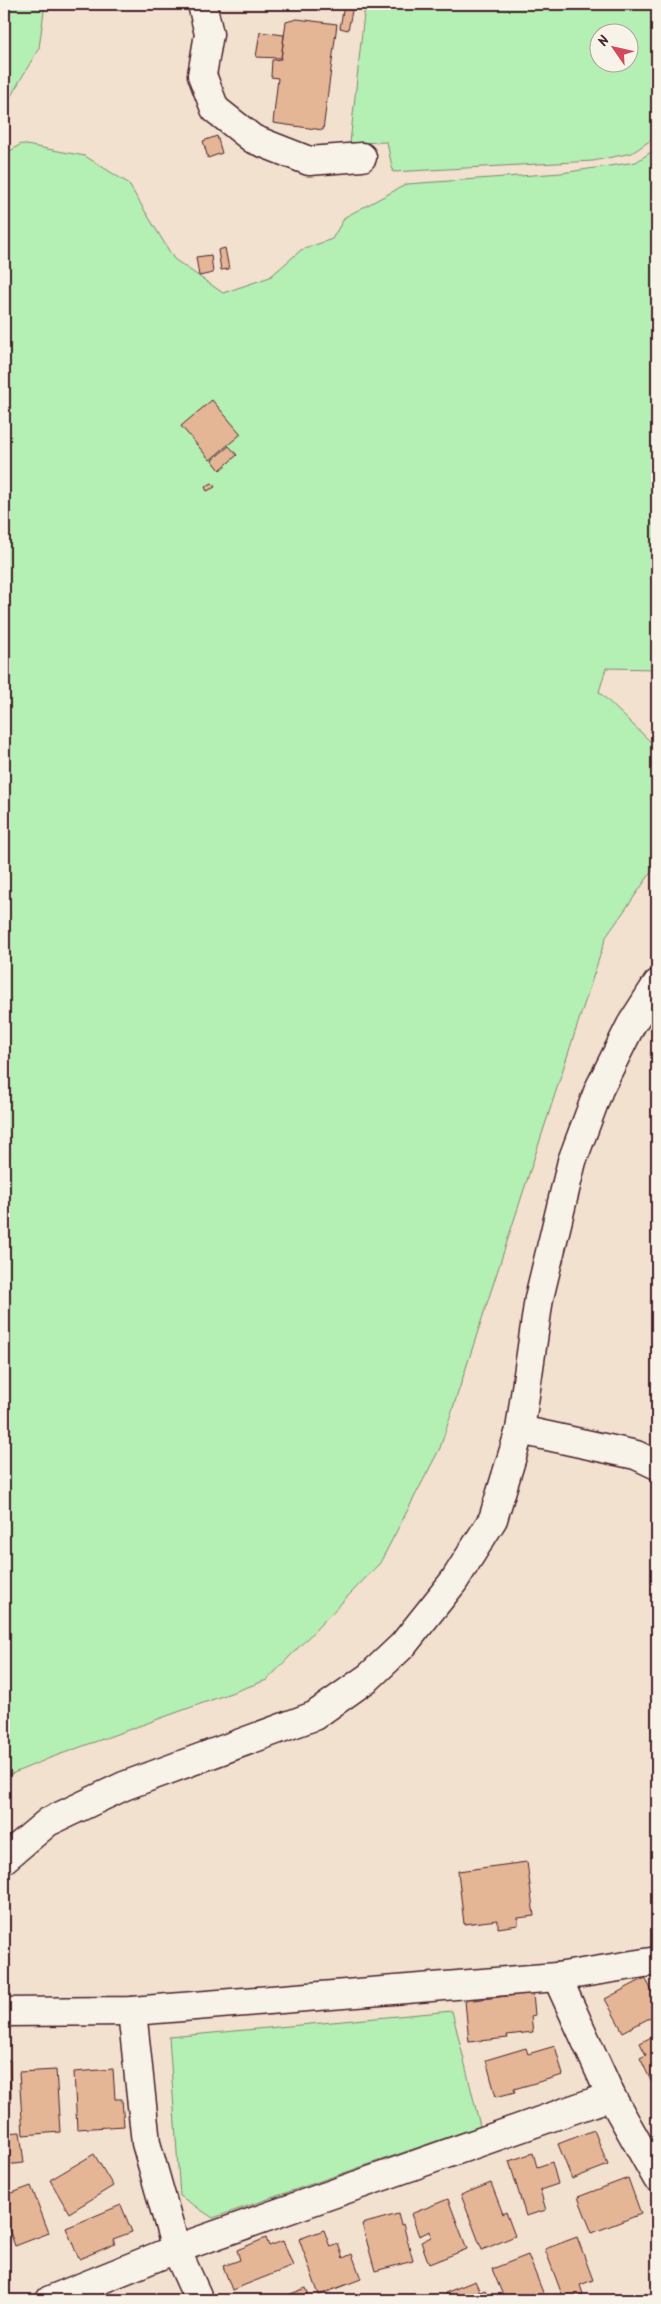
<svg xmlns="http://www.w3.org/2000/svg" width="661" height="2304" font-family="Kalam,sans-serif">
  <rect width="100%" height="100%" fill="#f2e1cf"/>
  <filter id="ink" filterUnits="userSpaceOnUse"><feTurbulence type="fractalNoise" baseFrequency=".02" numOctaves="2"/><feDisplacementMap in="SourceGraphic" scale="10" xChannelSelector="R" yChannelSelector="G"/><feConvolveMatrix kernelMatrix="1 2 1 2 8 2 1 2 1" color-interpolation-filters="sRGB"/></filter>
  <g filter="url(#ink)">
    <g fill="#b4efb3" stroke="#7f876f" fill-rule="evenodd">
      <path d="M 4,4 L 45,4 L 39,48 L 4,108 Z"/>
      <path d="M 365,4 L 657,4 L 657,136 L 632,153 L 593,161 L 393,172 L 387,142 L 350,143 ZM 598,32 L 628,32 L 628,62 L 598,62 Z"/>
      <path d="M 21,144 L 85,156 L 128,183 L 174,259 L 223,293 L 270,277 L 301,250 L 332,239 L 345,217 L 407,184 L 561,173 L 636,162 L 657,148 L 657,669 L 606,668 L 599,692 L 657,748 L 657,864 L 606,937 L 440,1448 L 380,1563 L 267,1680 L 50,1758 L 4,1777 L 4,155 Z"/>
      <path d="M 452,2011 L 480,2126 L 213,2218 L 180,2196 L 169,2037 Z"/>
    </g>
    <g fill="#e5b696" stroke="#4a1f2b">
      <path d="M 344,5 L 353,6 L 348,30 L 340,28 Z"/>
      <path d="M 297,19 L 337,24 L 323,130 L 273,123 L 278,78 L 271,77 L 272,60 L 281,59 L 286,22 Z"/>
      <path d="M 260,32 L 284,35 L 281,58 L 256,57 Z"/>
      <path d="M 217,136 L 222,153 L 208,158 L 203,141 Z"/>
      <path d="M 225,248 L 229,269 L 221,270 L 218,250 Z"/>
      <path d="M 211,255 L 213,273 L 199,276 L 196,257 Z"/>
      <path d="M 212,400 L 241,434 L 210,460 L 181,426 Z"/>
      <path d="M 229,446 L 237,455 L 220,470 L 212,460 Z"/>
      <path d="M 212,483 L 215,487 L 207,491 L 205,487 Z"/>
      <path d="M 527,1862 L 534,1916 L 518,1918 L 518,1925 L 498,1928 L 498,1920 L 464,1924 L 458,1871 Z"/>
      <path d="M 645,1978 L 657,2000 L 657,2014 L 623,2032 L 605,1999 Z"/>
      <path d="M 533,1993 L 535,2015 L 531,2016 L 533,2032 L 507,2035 L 508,2038 L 469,2042 L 465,2001 Z"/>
      <path d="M 657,2034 L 657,2080 L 652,2083 L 640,2058 L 646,2055 L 640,2043 Z"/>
      <path d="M 555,2046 L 563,2075 L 514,2089 L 515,2092 L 496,2097 L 486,2060 L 526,2048 L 528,2054 Z"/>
      <path d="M 4,2060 L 10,2060 L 11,2103 L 4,2103 Z"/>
      <path d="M 113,2069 L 115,2099 L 122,2099 L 124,2126 L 77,2129 L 74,2072 Z"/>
      <path d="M 56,2070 L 60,2132 L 23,2135 L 19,2072 Z"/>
      <path d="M 594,2130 L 608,2165 L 572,2179 L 558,2144 Z"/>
      <path d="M 20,2132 L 24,2163 L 4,2165 L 4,2133 Z"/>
      <path d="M 533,2153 L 537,2167 L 552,2162 L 558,2184 L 540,2190 L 546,2210 L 526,2216 L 509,2161 Z"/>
      <path d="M 94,2154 L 113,2186 L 69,2213 L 50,2180 Z"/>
      <path d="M 628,2178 L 641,2214 L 592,2233 L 578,2197 Z"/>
      <path d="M 491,2183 L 503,2214 L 506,2212 L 515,2236 L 482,2250 L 461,2195 Z"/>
      <path d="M 31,2186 L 49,2233 L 15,2246 L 4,2215 L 4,2196 Z"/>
      <path d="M 448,2199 L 467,2249 L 429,2264 L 421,2242 L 431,2237 L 430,2231 L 419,2236 L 411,2214 Z"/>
      <path d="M 121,2205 L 132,2232 L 113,2239 L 115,2244 L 79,2259 L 66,2228 Z"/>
      <path d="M 398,2214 L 401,2225 L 403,2224 L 413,2261 L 375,2271 L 362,2224 Z"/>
      <path d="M 324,2230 L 330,2247 L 338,2244 L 343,2258 L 352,2254 L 361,2279 L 319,2295 L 299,2239 Z"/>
      <path d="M 577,2237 L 593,2280 L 580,2285 L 583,2294 L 564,2300 L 545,2249 Z"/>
      <path d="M 266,2238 L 269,2246 L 283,2241 L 293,2266 L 232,2290 L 223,2266 L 240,2260 L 237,2250 Z"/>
      <path d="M 528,2255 L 546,2300 L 505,2300 L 492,2269 Z"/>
      <path d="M 475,2281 L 480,2292 L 485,2290 L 489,2300 L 448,2300 L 445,2293 Z"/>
      <path d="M 306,2288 L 311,2300 L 275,2300 Z"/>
      <path d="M 419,2295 L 421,2300 L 405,2300 Z"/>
    </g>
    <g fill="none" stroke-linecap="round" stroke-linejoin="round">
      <g stroke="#4a1f2b" stroke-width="31">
        <g id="minor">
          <path d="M 202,4 L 209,34 L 202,75 L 215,109 L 253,139 L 309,161 L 362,157"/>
          <path d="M 520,1430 L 636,1455 L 657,1465"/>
          <path d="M 4,1859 L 48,1822 L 124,1786 L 314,1716 L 369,1677 L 403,1645 L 454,1581 L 493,1519 L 520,1430 L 539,1298 L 572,1161 L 599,1089 L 631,1025 L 657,984"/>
          <path d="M 557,1977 L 611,2096 L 657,2178"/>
          <path d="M 132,2011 L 146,2143 L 176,2249 L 199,2300"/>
          <path d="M 4,2012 L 132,2011 L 557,1977 L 657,1961"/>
          <path d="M 50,2300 L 176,2249 L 611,2096"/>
        </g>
      </g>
      <use href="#minor" stroke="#f7f3e8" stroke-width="28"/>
    </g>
  </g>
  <rect width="661" height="2304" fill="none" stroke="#f7f3e8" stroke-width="20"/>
  <rect x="10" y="10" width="641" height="2284" fill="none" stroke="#4a1f2b" stroke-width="2" filter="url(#ink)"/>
  <g transform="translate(614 48) rotate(304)"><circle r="24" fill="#f7f3e8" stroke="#b29e9c"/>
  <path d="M0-4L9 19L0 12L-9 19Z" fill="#d1495b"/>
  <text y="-8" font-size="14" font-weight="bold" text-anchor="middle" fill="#4a1f2b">N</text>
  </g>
</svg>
